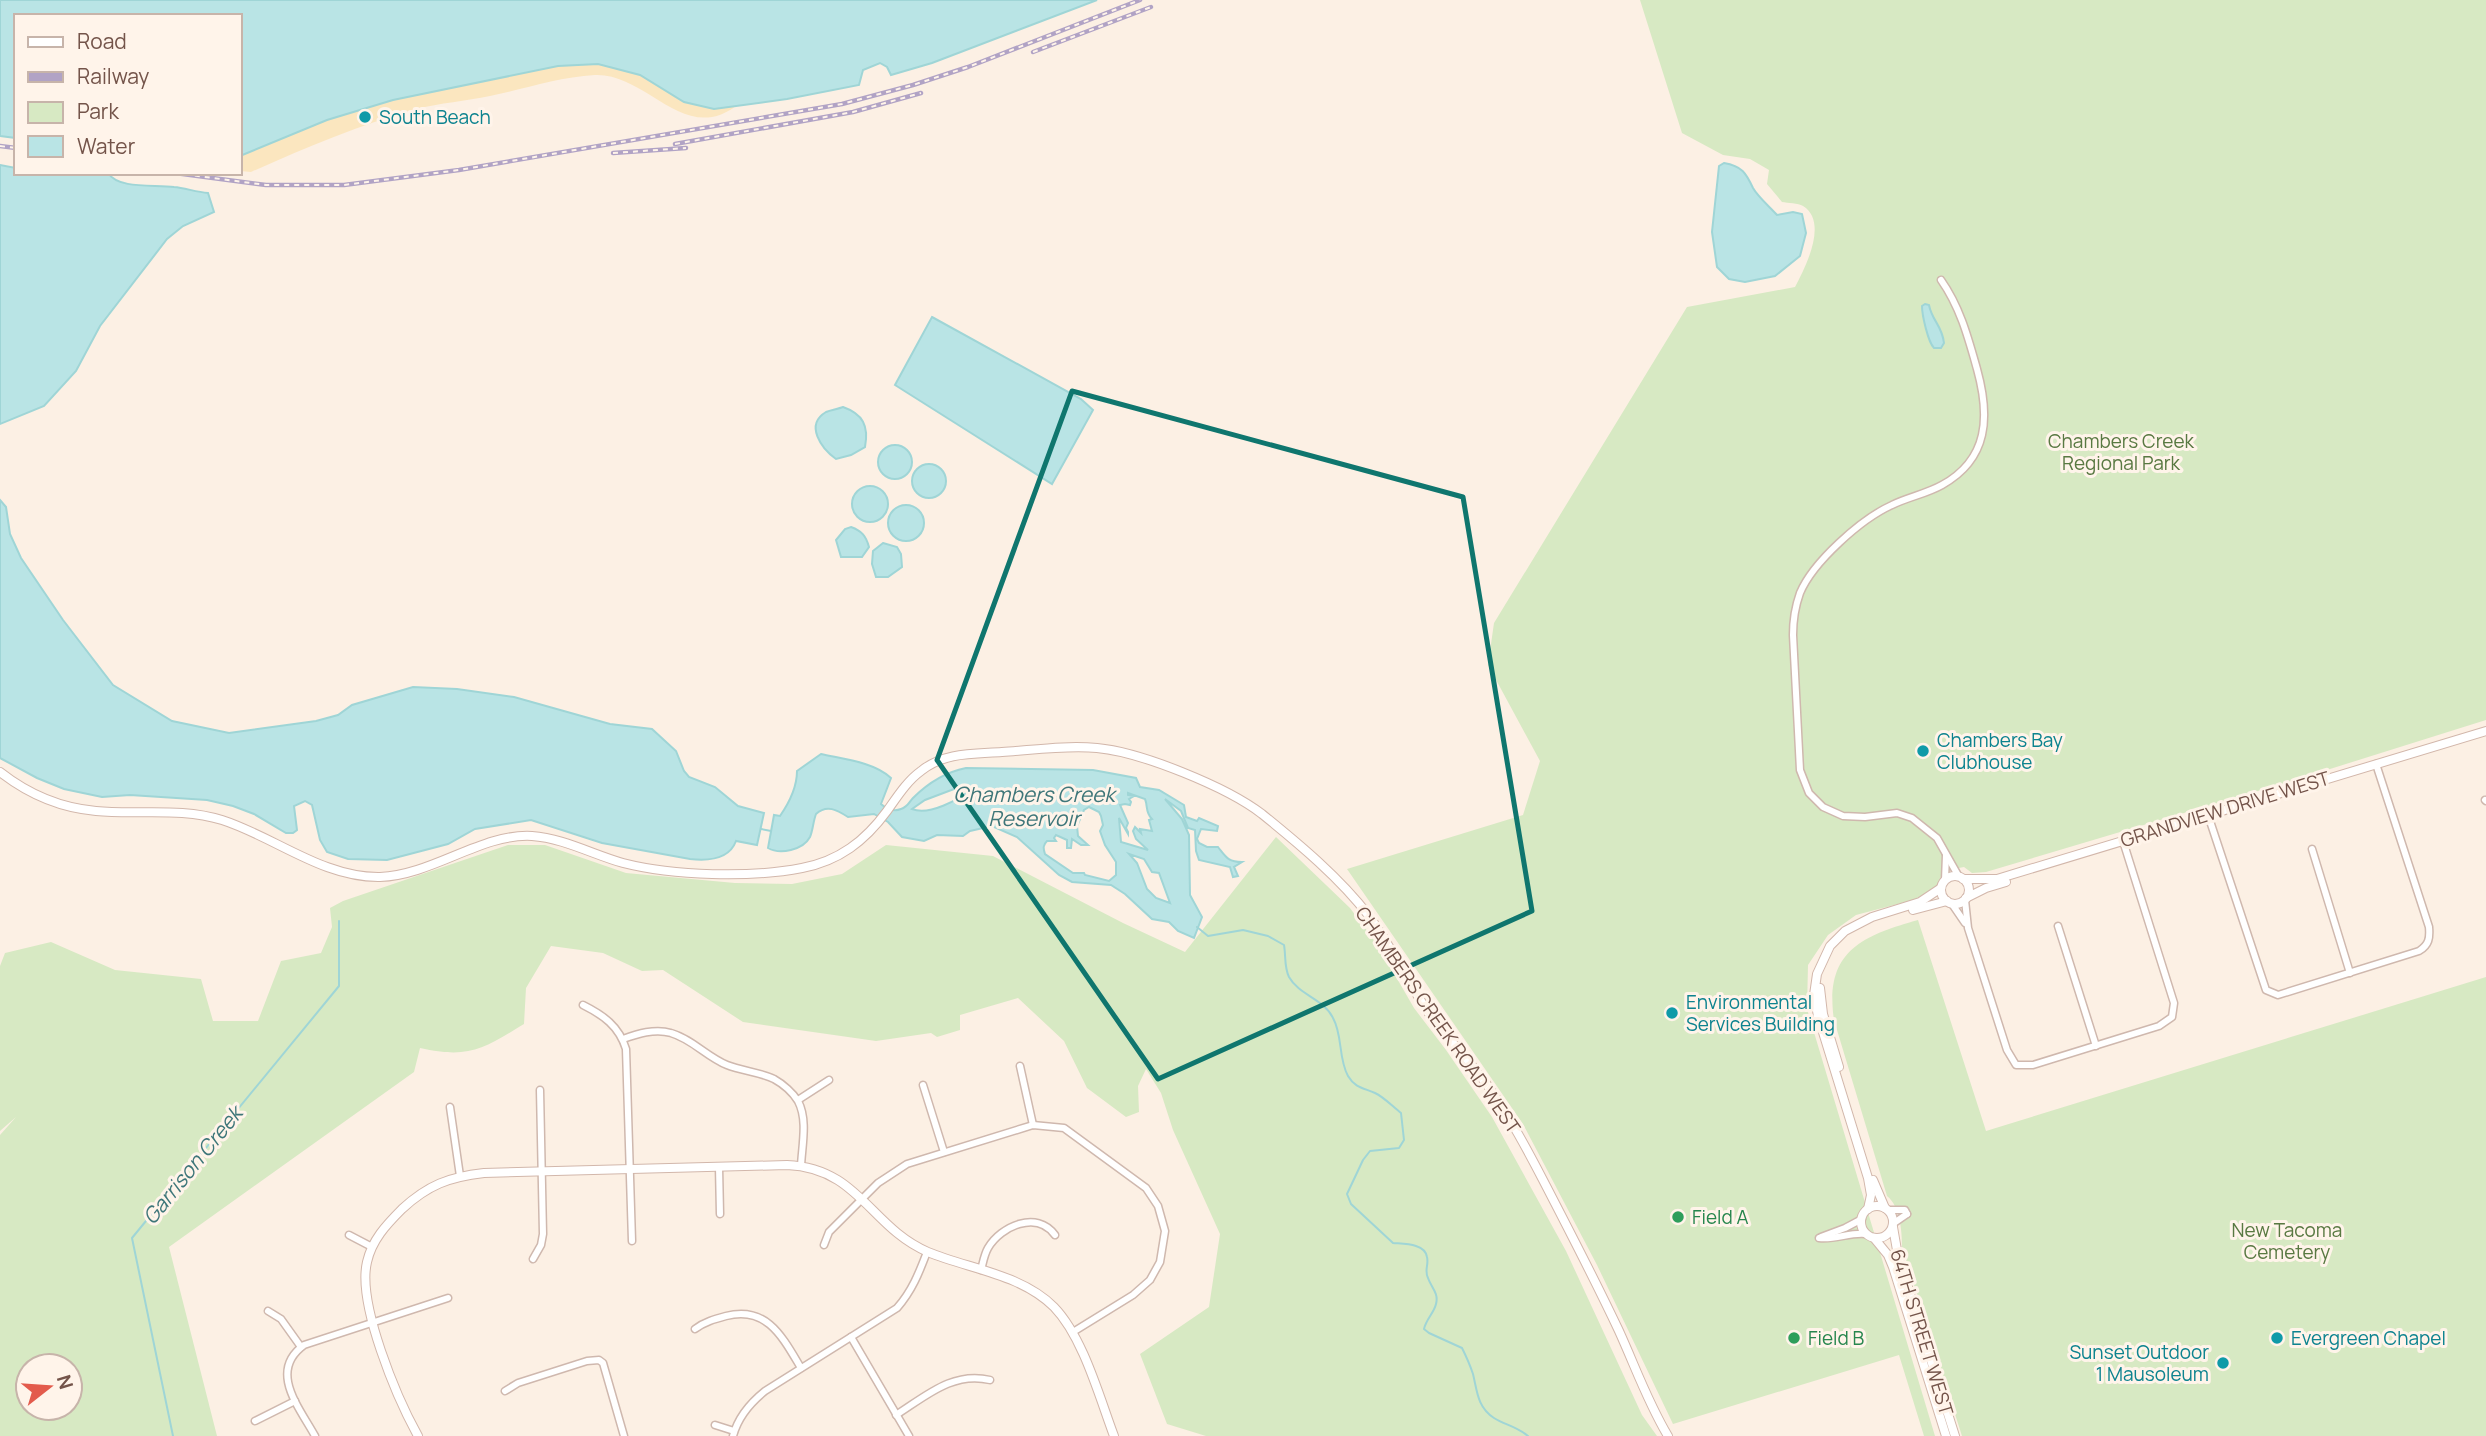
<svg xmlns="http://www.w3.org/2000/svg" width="2486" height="1436" font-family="Manrope,sans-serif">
  <rect width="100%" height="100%" fill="#fcf0e4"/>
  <g fill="#d7e9c3" fill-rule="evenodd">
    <path d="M 1640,0 L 2486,0 L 2486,720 L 2295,780 L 1986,872 L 1972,873 L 1964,867 L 1943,871 L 1938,884 L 1929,892 L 1913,900 L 1856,915 L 1828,935 L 1808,965 L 1807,1009 L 1935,1436 L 1924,1436 L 1899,1355 L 1673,1424 L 1597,1265 L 1523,1124 L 1347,869 L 1523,815 L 1540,761 L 1488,665 L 1494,623 L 1687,307 L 1795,287 C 1805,268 1829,222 1803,206 C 1798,203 1788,203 1782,202 L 1767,184 L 1769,170 L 1750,159 L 1723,155 L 1682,133 Z"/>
    <path d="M 1276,837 L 1350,908 L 1377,944 L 1414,1008 L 1446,1050 L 1492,1117 L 1566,1251 L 1642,1415 L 1657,1436 L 1206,1436 L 1167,1424 L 1140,1354 L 1209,1307 L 1220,1234 L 1173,1130 L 1161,1093 L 1146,1069 L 1138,1086 L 1139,1112 L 1126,1117 L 1087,1088 L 1064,1041 L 1018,998 L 960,1015 L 960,1030 L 937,1037 L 931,1033 L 876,1041 L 743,1022 L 663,970 L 642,971 L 603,953 L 551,946 L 526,988 L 524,1024 C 483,1049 469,1059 420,1048 L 414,1072 L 169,1247 L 217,1436 L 0,1436 L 0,1135 L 16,1117 L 0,1131 L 0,966 L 5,953 L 51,942 L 115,970 L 201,979 L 213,1021 L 258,1021 L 281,961 L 321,953 L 332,927 L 330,908 L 343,901 L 508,845 L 545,845 L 626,873 L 735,883 L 792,884 L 842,874 L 886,845 L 993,856 L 1123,923 L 1185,952 ZM 28,1366 L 70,1366 L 70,1408 L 28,1408 Z"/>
    <path d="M 1918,920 L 1986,1131 L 2486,977 L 2486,1436 L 1962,1436 L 1902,1247 C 1902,1231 1900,1206 1887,1196 L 1834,1020 C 1824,952 1861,936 1918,920 Z"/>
  </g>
  <path fill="#fbe6bf" d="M 598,64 L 640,75 L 660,86 L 714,109 L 736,106 C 684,145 647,73 595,75 C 558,77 525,89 490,96 C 466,101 440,103 416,109 C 359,125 305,148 251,172 L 240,171 L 240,156 L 327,120 L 393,100 L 558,66 Z"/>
  <g fill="#b9e4e5" stroke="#9fd5d6" stroke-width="2" fill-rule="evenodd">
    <path d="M 0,0 L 1097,0 L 932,63 L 891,75 L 887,67 L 880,63 L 863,70 L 859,85 L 787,99 L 714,109 L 684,102 L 640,75 L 598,64 L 558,66 L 393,100 L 327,120 L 240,156 L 240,16 L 16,16 L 16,138 L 0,136 Z"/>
    <path d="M 1724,163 C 1742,166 1746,173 1753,188 C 1758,197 1770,207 1777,215 L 1793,212 L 1802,214 L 1806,233 L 1800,256 L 1775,276 L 1745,282 L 1729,279 L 1717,267 L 1712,232 L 1719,166 Z"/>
    <path d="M 0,165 L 16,168 L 16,173 L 108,173 C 119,190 156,184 174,187 C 185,188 196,192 208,193 L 214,212 L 183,226 L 167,239 L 100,326 L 76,371 L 44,406 L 0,424 Z"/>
    <path d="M 1925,304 L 1929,305 C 1932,321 1942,325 1944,343 L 1941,348 L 1934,348 C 1928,342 1922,315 1922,306 Z"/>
    <path d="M 932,317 L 1081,399 L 1093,410 L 1052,484 L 895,385 Z"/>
    <path d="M 843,407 C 863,414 869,426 865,447 L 851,455 L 836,459 C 822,449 804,425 826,412 C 831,410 838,409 843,407 Z"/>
    <circle cx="895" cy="462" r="17"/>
    <circle cx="929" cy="481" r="17"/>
    <circle cx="870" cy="504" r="18"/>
    <path d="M 0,500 L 6,507 L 10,534 L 21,558 L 63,620 L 113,685 L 172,721 L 229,733 L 316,721 L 338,715 L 352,705 L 413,687 L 457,689 L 514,697 L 610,724 L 652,729 L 676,751 L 684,771 L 689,777 L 715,787 L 738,806 L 764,813 L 757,845 L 736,841 C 729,860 708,861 690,859 L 602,843 L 531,820 L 475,829 L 448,844 L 387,860 L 348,859 L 327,852 L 320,840 L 312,805 L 305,801 L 294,806 L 297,830 L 293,833 L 286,833 L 254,814 L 233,806 L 207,800 L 130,795 L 102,797 L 64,789 L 37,778 L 0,758 Z"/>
    <circle cx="906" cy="523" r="18"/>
    <path d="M 851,527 C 862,531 866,536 869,547 L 862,557 L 841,557 L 836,540 L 845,529 Z"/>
    <path d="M 883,543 L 897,547 L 901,554 L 902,567 L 888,577 L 876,577 L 872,564 L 873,551 Z"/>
    <path d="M 821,754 C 843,759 874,762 891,778 L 881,804 C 886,809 894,812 901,809 C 908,807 909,802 913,798 C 928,783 946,772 966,768 L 1093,770 L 1136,778 L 1140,787 L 1159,790 L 1184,805 L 1186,817 L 1197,821 L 1199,818 L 1218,826 L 1217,831 L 1201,829 L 1197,839 L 1199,843 L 1207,847 L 1218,847 C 1226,857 1228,862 1242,862 L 1234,867 L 1238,876 L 1233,877 L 1230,867 L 1199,860 L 1196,851 L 1195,830 L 1188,828 L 1181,811 L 1165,799 L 1182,819 L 1189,835 L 1190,895 L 1202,917 L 1194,938 L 1178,931 L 1169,922 L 1152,919 L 1125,894 L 1111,885 L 1072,882 L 1059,875 L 1017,837 L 992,826 L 970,831 L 963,836 L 937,835 L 924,841 L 902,837 L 888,822 L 874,814 L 848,817 C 837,810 827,804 816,814 C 813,822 813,830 810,837 C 803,850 780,855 768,848 L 774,815 L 780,816 C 789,803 797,787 797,771 ZM 954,789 L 972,789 C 958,800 929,816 912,809 L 925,800 ZM 1128,793 L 1145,799 C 1148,806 1145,812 1152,819 L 1149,820 L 1152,831 L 1140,829 L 1141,833 L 1135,827 L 1133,831 L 1136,839 L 1148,850 L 1121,842 L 1119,818 L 1128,834 L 1128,832 L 1126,828 L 1128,823 L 1120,805 L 1125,804 L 1130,805 L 1131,802 L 1129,799 L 1134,796 L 1128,795 ZM 1089,807 L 1099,812 L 1101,816 L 1103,825 L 1100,831 L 1105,845 L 1116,862 L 1116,875 L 1109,881 L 1085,875 L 1084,873 L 1073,873 L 1045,854 C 1043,848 1043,845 1047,841 L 1056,841 L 1054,838 L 1056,835 L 1067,840 L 1067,848 L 1071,848 L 1072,839 L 1081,845 L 1088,845 L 1078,836 L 1077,826 L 1084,810 ZM 1129,854 L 1144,859 L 1152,872 L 1159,873 L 1170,903 L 1156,898 L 1147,889 L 1137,863 Z"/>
  </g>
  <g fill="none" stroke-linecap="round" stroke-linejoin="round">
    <g stroke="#9fd5d6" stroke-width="2">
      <path d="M 761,829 L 771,831"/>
      <path d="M 1197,927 L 1208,936 L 1243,930 L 1268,936 L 1284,945 C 1286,956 1284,967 1289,977 C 1299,995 1324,999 1333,1018 C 1343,1036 1338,1058 1348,1076 C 1355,1088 1364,1088 1375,1093 C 1384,1097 1393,1107 1401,1113 L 1404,1140 L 1399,1148 L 1370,1151 L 1363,1160 L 1347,1194 L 1351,1204 L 1393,1243 C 1403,1244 1425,1243 1427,1257 C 1429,1265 1424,1270 1428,1278 C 1431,1287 1439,1293 1436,1304 C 1434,1313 1426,1319 1424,1329 L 1429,1333 L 1462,1348 C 1466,1356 1470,1365 1473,1374 C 1477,1390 1477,1407 1494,1418 C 1505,1425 1516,1426 1528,1436"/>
      <path d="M 173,1436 L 132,1238 L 339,986 L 339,921"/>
    </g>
    <g stroke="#cfb8ae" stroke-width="9">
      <g id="street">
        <path d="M 1941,280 C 1960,307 1968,337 1977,369 C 1990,416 1989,459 1942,485 C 1926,494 1908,497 1892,505 C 1861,519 1813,562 1800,593 C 1795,607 1793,621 1793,635 L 1800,770 L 1809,793 L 1823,807 L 1843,816 L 1865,817 L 1897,813 L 1912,818 L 1937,838 L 1959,877"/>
        <path d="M 2485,800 L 2486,801"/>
        <path d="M 2208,815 L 2266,990 L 2278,995 L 2419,951 C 2429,945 2430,938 2429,927 L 2376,764"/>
        <path d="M 2312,849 L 2350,973"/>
        <path d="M 1945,880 L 1946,855"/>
        <path d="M 1965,900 L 1968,928 L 2007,1050 L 2016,1065 L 2033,1065 L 2159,1026 L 2172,1017 L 2174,1003 L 2123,841"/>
        <path d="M 1952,904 L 1965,923"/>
        <path d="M 2058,926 L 2096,1046"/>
        <path d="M 583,1005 C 603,1015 619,1026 626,1049 L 632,1241"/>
        <path d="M 623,1039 C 637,1034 655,1028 671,1033 C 692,1039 707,1057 727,1065 C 742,1071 760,1072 774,1079 C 783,1084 793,1093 798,1101 C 808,1120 802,1145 801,1166"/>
        <path d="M 1020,1066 L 1033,1125"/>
        <path d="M 923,1085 L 944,1152"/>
        <path d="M 798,1100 L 829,1080"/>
        <path d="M 450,1107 L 460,1176"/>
        <path d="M 719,1167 L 720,1214"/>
        <path d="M 1888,1210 L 1905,1210 L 1907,1214"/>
        <path d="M 1894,1223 L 1907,1214"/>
        <path d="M 349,1235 L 372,1247"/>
        <path d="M 1821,1237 L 1845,1228 L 1862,1219"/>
        <path d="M 1819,1238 C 1836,1240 1850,1232 1866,1234"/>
        <path d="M 824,1245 L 829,1232 L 878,1183 L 907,1164 L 1033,1125 L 1064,1128 L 1146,1188 L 1158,1206 L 1165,1231 L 1160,1262 L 1150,1280 L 1133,1295 L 1073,1332"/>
        <path d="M 533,1259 L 541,1245 L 543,1234 L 540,1090"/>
        <path d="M 981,1270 C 983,1263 984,1255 988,1248 C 1001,1226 1037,1210 1055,1235"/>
        <path d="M 268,1311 L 281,1319 L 301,1347"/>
        <path d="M 695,1329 C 704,1322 715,1319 726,1316 C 767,1305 783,1338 801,1368"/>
        <path d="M 851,1337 L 909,1436"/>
        <path d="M 505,1391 L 518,1383 L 587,1361 L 599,1360 L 603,1363 L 624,1436"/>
        <path d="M 896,1415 C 926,1396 953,1371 990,1380"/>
        <path d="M 255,1421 L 295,1401"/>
        <path d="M 715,1425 L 734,1431"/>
        <path d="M 315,1436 C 299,1407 268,1371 304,1345 L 448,1298"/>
        <path d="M 733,1436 C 738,1417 750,1403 765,1391 L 897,1308 C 912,1291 919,1273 927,1252"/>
      </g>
    </g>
    <g stroke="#d2b7ab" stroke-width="10">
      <g id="secondary">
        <path d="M 0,772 C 28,794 61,808 96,811 C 138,815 181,807 222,820 C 275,837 323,878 380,877 C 433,875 482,833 532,836 C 563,838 594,855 623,863 C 674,876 751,878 802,868 C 839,861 865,841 887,811 C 897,797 907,781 921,771 C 944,752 974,754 1002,752 C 1033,750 1066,745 1097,748 C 1141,752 1227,787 1262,814 C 1299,844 1340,878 1369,916 C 1392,947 1408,983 1430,1015 C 1449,1040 1472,1063 1490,1089 C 1510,1117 1527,1149 1543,1180 C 1569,1230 1595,1280 1619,1331 C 1635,1366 1648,1403 1668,1436"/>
        <circle cx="1955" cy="890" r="14"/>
        <path d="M 1963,879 L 1997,879 L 2486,731"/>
        <path d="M 1966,898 L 1986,888 L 2006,882"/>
        <path d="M 1913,910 L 1947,901"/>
        <path d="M 1820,988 L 1823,1014 L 1839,1067"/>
        <path d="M 1873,1180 L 1885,1208"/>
        <circle cx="1877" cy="1222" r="16"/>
        <path d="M 1868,1209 L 1871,1195 L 1868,1178 L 1818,1016 L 1814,995 L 1817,974 L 1830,946 L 1845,931 L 1872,917 L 1920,902 L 1941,888"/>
        <path d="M 1893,1227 L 1898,1256 L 1955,1436"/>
        <path d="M 1874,1238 L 1888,1255 L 1893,1267 L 1946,1436"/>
        <path d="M 418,1436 C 397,1398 357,1304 367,1262 C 372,1240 386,1225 402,1209 C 428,1185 449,1177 484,1173 L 787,1165 C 859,1168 870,1227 928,1252 C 969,1269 1021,1274 1054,1307 C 1083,1337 1099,1396 1114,1436"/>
      </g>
    </g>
    <use href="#street" stroke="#fff" stroke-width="6"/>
    <use href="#secondary" stroke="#fff" stroke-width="8"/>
    <g stroke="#b1a3c5" stroke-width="4.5">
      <g id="rail">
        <path d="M 1033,52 L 1151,7"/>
        <path d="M 675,144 L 853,112 L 921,93"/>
        <path d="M 0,146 L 16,148"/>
        <path d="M 613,153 L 686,148"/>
        <path d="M 175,173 L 266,185 L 344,185 L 459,170 L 842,104 L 913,85 L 968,67 L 1140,0"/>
      </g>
    </g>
    <use href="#rail" stroke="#fff4ea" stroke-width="2" stroke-dasharray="5" stroke-linecap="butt"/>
  </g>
  <path fill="none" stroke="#0f766e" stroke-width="5" stroke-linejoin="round" d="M 1072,391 L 1463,497 L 1532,911 L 1158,1079 L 937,760 Z"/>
  <g fill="#0f9aa8" stroke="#fff4ea" stroke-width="2.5">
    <circle cx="365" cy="117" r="7"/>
    <circle cx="1923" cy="751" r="7"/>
    <circle cx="1672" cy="1013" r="7"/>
    <circle cx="2277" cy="1338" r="7"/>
    <circle cx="2223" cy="1363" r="7"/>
  </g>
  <g fill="#2e9e5b" stroke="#fff4ea" stroke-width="2.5">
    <circle cx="1678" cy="1217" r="7"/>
    <circle cx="1794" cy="1338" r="7"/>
  </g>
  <g text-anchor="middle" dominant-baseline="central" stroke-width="6" stroke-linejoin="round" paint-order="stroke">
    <g font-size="19" fill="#0d838f" stroke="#fff4ea" text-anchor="start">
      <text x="379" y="117">South Beach</text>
      <text x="1937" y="740">Chambers Bay<tspan x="1937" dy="22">Clubhouse</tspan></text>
      <text x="1686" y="1002">Environmental<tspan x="1686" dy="22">Services Building</tspan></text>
      <text x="2291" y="1338">Evergreen Chapel</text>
      <text x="2209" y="1352" text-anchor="end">Sunset Outdoor<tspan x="2209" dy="22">1 Mausoleum</tspan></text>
    </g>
    <g font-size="19" fill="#597942" stroke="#fff4ea">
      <text x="2121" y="441">Chambers Creek<tspan x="2121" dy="22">Regional Park</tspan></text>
      <text x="2287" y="1230">New Tacoma<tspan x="2287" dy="22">Cemetery</tspan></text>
    </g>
    <g font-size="19" fill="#74544a" stroke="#fff4ea">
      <text transform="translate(2225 809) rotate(-17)">GRANDVIEW DRIVE WEST</text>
      <text transform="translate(1438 1020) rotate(55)">CHAMBERS CREEK ROAD WEST</text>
      <text transform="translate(1922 1332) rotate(73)">64TH STREET WEST</text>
    </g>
    <g font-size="19" fill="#27864d" stroke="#fff4ea" text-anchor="start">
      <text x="1692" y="1217">Field A</text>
      <text x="1808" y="1338">Field B</text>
    </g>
    <g font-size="21" font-style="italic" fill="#3e7679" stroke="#fff4ea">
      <text x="1034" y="794">Chambers Creek<tspan x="1034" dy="24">Reservoir</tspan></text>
      <text transform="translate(192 1165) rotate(-51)">Garrison Creek</text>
    </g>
  </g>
  <rect x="14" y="14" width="228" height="161" fill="#fff4ea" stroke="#c7b4aa" stroke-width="2"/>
  <rect x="28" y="37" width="35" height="10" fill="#ffffff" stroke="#c7b4aa" stroke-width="2"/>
  <text x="77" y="49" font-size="21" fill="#74544a">Road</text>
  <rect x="28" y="72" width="35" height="10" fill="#b1a3c5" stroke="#c7b4aa" stroke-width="2"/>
  <text x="77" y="84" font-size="21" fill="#74544a">Railway</text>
  <rect x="28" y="102" width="35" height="21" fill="#d7e9c3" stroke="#c7b4aa" stroke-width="2"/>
  <text x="77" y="119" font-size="21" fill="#74544a">Park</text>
  <rect x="28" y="136" width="35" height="21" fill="#b9e4e5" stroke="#c7b4aa" stroke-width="2"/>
  <text x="77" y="154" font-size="21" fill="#74544a">Water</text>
  <g transform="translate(49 1387) rotate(73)"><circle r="33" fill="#fff4ea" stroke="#c7b4aa" stroke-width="2"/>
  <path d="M0-5L12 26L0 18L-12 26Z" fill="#e35b4c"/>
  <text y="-10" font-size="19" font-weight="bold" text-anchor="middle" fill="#74544a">N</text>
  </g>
</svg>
